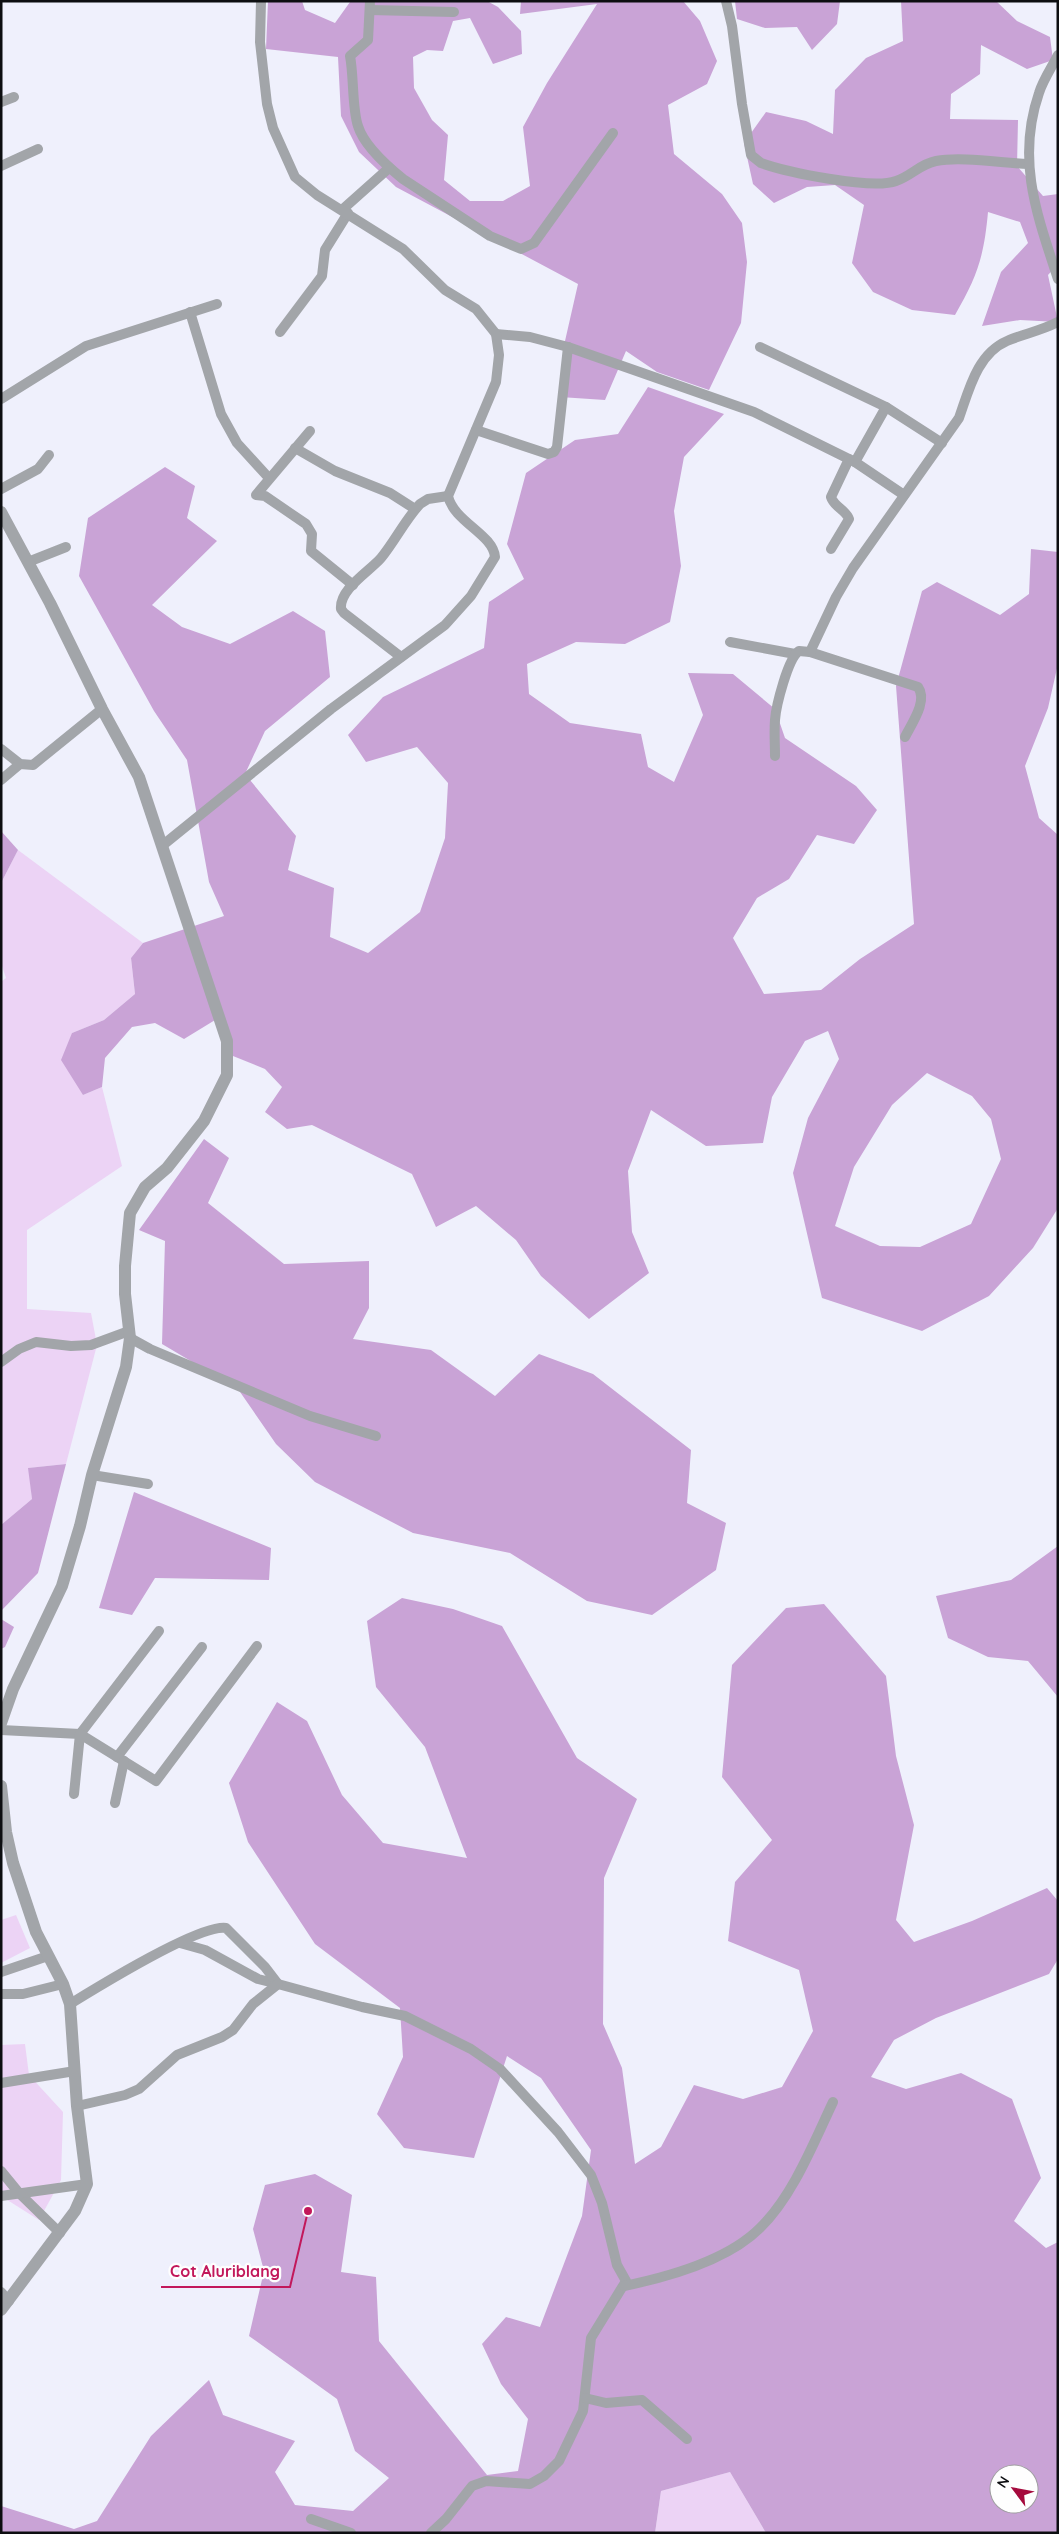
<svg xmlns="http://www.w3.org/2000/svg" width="1059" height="2534" font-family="Quicksand,sans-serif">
  <rect width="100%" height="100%" fill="#eff0fc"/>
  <g fill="#ecd3f5">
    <path d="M 18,850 L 143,943 L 131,958 L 135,994 L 104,1020 L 72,1033 L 83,1095 L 102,1087 L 122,1166 L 27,1230 L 27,1309 L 91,1313 L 97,1345 L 66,1464 L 29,1468 L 32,1499 L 1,1525 L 1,982 L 6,978 L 1,963 L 1,883 Z"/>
    <path d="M 16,1915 L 30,1948 L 1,1963 L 1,1920 Z"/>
    <path d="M 25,2044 L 29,2075 L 63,2112 L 61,2180 L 39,2220 L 1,2196 L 1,2045 Z"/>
    <path d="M 730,2472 L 766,2533 L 655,2533 L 661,2491 Z"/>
  </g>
  <g fill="#c9a3d6" fill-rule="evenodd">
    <path d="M 268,1 L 302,1 L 305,10 L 335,23 L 350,2 L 353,1 L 487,1 L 498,7 L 521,31 L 522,54 L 493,64 L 470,18 L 453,21 L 443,51 L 427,50 L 413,57 L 414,88 L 432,120 L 448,135 L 444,180 L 470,201 L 503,201 L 530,186 L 523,127 L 547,83 L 597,4 L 520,14 L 521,1 L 683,1 L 700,21 L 717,61 L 707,84 L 668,105 L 674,154 L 722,194 L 742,223 L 747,262 L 741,323 L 709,390 L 657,372 L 626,351 L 605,400 L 560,397 L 565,341 L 578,284 L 396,187 L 359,152 L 341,116 L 338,57 L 266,49 Z"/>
    <path d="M 735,1 L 840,1 L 837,24 L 812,50 L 797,27 L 765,28 L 737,19 Z"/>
    <path d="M 901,1 L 996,1 L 1017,21 L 1050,37 L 1053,60 L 1027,69 L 981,45 L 980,74 L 951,94 L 950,119 L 1018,120 L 1017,166 L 1043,196 L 1058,194 L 1058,264 L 1048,275 L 1058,322 L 1020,320 L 982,326 L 1001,272 L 1028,243 L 1020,222 L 988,212 C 984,257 977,277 955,315 L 912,310 L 873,292 L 852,263 L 864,205 L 835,185 L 807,187 L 774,203 L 753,184 L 744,143 L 766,112 L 806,121 L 833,134 L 835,90 L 866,58 L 903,41 Z"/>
    <path d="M 648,387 L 724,414 L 684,457 L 674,511 L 681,566 L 670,622 L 625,644 L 576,642 L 527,664 L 529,694 L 570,723 L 641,734 L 648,767 L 674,782 L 703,715 L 688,673 L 733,674 L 775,709 L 785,738 L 856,786 L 877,810 L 854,844 L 817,835 L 789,879 L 757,898 L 733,938 L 764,994 L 821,990 L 860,959 L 914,924 L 896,686 L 922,591 L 937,582 L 1000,615 L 1029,594 L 1031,549 L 1058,552 L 1058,664 L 1048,708 L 1025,766 L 1039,818 L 1058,835 L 1058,1208 L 1033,1248 L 989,1296 L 922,1331 L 822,1298 L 793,1173 L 808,1118 L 839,1059 L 828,1031 L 805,1041 L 772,1097 L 763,1143 L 706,1146 L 651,1110 L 628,1171 L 632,1232 L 649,1273 L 589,1319 L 541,1276 L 516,1240 L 476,1206 L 436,1227 L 412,1174 L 312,1125 L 287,1129 L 265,1112 L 282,1087 L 265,1069 L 228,1054 L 220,1017 L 184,1039 L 155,1023 L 132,1027 L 105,1058 L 102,1087 L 83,1095 L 61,1060 L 72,1033 L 104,1020 L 135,994 L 131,958 L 143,943 L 224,916 L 209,882 L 187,760 L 154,711 L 79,576 L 88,518 L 165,467 L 195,486 L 187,518 L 217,541 L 152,605 L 182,627 L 230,644 L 293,611 L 325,631 L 330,677 L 265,731 L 245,774 L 296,836 L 288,870 L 334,888 L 330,937 L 368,953 L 420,912 L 445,838 L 448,783 L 417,747 L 366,762 L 348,735 L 383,697 L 484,648 L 489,602 L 524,579 L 507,544 L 526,473 L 575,440 L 618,434 ZM 927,1073 L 972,1096 L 991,1119 L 1001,1159 L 971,1224 L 920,1247 L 880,1246 L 835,1226 L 854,1167 L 892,1105 Z"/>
    <path d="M 1,831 L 18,850 L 1,883 Z"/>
    <path d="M 204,1139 L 229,1158 L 208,1203 L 284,1264 L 369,1261 L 369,1308 L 353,1339 L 431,1350 L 495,1396 L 539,1354 L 593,1374 L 691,1450 L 687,1503 L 726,1523 L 716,1570 L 652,1615 L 587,1601 L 510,1553 L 413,1533 L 315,1482 L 276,1444 L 238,1389 L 162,1344 L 165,1241 L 139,1230 Z"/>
    <path d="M 66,1464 L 38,1573 L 1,1611 L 1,1525 L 32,1499 L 28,1468 Z"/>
    <path d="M 134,1492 L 271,1548 L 269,1580 L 155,1578 L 132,1615 L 99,1608 Z"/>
    <path d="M 1058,1546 L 1058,1697 L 1028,1661 L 988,1657 L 948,1638 L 936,1596 L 1011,1580 Z"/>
    <path d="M 402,1598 L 453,1609 L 502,1626 L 577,1758 L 637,1799 L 604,1878 L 603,2024 L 622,2068 L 635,2164 L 661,2147 L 694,2085 L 743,2099 L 782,2087 L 813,2031 L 799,1970 L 728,1941 L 735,1882 L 772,1840 L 722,1777 L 732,1665 L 786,1608 L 824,1604 L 886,1676 L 896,1756 L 914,1825 L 896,1920 L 914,1942 L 972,1921 L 1047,1888 L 1058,1901 L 1058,1959 L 1049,1974 L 936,2018 L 894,2040 L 871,2077 L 906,2089 L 961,2073 L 1012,2099 L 1041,2178 L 1014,2221 L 1046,2248 L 1058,2242 L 1058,2533 L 766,2533 L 730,2472 L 661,2491 L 655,2533 L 1,2533 L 1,2506 L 74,2529 L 97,2521 L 151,2436 L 209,2380 L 223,2415 L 295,2441 L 275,2472 L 295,2505 L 353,2511 L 389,2478 L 355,2451 L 337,2399 L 249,2336 L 264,2271 L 253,2229 L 265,2185 L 315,2174 L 352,2195 L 341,2272 L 376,2277 L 379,2341 L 487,2475 L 518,2471 L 528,2419 L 501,2384 L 482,2344 L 506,2317 L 540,2327 L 582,2216 L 591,2150 L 541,2078 L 507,2056 L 474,2158 L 404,2148 L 377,2114 L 403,2057 L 400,2008 L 315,1944 L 248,1842 L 229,1783 L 277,1702 L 307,1721 L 342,1795 L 383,1843 L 467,1858 L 425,1747 L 376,1687 L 367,1621 ZM 999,2474 L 1029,2474 L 1029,2504 L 999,2504 Z"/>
    <path d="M 1,1619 L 14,1627 L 5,1647 L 1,1649 Z"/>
  </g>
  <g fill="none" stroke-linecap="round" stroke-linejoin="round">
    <g stroke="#a2a5a9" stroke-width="10">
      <path d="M 370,1 L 368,40 L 350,56 C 354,76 352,109 358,126 C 364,146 387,166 403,179 L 490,236 L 521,249 L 534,243 L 613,133"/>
      <path d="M 726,1 L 732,26 L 742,104 L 751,155 L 761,163 C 786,172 872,190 896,181 C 911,176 920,164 936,161 C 961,156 1002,163 1028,164"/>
      <path d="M 370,10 L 454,12"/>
      <path d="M 1058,55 C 1052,67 1043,80 1039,93 C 1016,160 1037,215 1058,279"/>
      <path d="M 1,102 L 14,97"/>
      <path d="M 1,166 L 38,149"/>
      <path d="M 343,209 L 389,168"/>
      <path d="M 190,312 L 221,414 L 237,443 L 268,477"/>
      <path d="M 280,332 L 322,276 L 325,250 L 348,213"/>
      <path d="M 496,334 L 530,337 L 568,347 L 754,412 L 855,462"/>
      <path d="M 760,347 L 886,407 L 942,443"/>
      <path d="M 1,399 L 86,346 L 217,304"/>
      <path d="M 886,407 L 855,462 L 904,495"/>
      <path d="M 476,430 L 548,454 L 554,452 L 557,447 L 568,347"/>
      <path d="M 310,431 L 256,495 L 265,496 L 306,524 L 312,534 L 311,551 L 353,585"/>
      <path d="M 295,448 L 335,471 L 390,493 L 415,509"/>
      <path d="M 1,489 L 38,469 L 49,455"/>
      <path d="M 831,549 L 849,519 C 846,510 834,507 831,497 L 849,459"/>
      <path d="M 28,562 L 66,547"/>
      <path d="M 730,642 L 795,654"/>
      <path d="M 810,652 L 918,687 C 928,701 912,723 905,737"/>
      <path d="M 401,657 L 344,613 L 341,609 C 339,589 370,571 381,558 C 395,541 405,520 420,504 L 428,499 L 448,496"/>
      <path d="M 1,749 L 20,764 L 33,765 L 102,709"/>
      <path d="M 775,756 C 775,744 774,732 775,720 C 776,706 788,658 799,651 L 810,652 L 836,597 L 853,568 L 959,418 C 969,390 977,354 1007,341 C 1023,334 1041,331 1058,322"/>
      <path d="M 1,780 L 20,764"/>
      <path d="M 163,845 L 331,709 L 445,625 L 471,596 L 495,557 C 493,534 454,522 448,496 L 496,382 L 499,355 L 496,334 L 476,309 L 445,290 L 403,249 L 317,195 L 295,177 L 273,128 L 267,104 L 260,42 L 261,1"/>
      <path d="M 130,1338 L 150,1349 L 310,1416 L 376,1436"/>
      <path d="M 1,1362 L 19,1349 L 36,1342 L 71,1346 L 91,1345 L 129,1331"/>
      <path d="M 92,1475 L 148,1484"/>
      <path d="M 1,1730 L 80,1734 L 159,1631"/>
      <path d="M 117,1757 L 202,1647"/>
      <path d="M 74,1794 L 80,1734 L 156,1781 L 257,1646"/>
      <path d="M 115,1803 L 124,1761"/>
      <path d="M 180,1943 L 205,1950 L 258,1979 L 278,1984"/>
      <path d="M 1,1972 L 48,1956"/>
      <path d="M 1,1994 L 23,1994 L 63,1984"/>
      <path d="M 70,2004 C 96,1988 200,1924 226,1928 L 265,1967 L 278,1984 L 362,2007 L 405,2016 L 471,2049 L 500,2069 L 558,2132 L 591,2175 L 602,2203 L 617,2265 L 626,2281 L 591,2338 L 583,2411 L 559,2461 L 544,2476 L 530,2484 L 486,2481 L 472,2486 L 446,2519 L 431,2533"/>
      <path d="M 1,2083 L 75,2071"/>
      <path d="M 77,2106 L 125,2095 L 139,2089 L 177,2055 L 222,2037 L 233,2030 L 253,2004 L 278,1984"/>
      <path d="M 1,2171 L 19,2193 L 60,2233"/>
      <path d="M 1,2196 L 87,2184"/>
      <path d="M 624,2286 C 668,2277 728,2260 760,2228 C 793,2196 814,2142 833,2102"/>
      <path d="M 1,2292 L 9,2301"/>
      <path d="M 585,2398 L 606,2403 L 642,2400 L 687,2439"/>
      <path d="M 311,2519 L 351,2533"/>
    </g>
    <g stroke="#a2a5a9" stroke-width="12">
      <path d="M 1,512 L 50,603 L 102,709 L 139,777 L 227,1041 L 227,1075 L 204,1121 L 167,1168 L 145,1187 L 130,1213 L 125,1266 L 125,1294 L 130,1338 L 126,1367 L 92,1475 L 80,1526 L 62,1586 L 13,1689 L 1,1723"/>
      <path d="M 1,1786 L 6,1832 L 13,1863 L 36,1932 L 63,1984 L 70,2004 L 77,2106 L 87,2184 L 75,2211 L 1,2310"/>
    </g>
  </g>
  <path fill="none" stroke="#c2185b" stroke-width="2" d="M308 2211L290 2287H161"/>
  <circle fill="#c2185b" stroke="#fefefe" stroke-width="2" cx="308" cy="2211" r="5"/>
  <g font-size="16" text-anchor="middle" font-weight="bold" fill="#c2185b" stroke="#fefefe" stroke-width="4.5" stroke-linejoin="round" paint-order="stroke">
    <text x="225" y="2277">Cot Aluriblang</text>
  </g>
  <rect width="1059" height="2534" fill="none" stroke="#0d0e11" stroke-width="5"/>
  <g transform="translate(1014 2489) rotate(302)"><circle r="24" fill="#fefefe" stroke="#9e9e9f"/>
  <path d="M0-4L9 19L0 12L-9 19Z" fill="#a50a3d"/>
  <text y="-8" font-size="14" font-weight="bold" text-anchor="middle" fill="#0d0e11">N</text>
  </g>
</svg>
